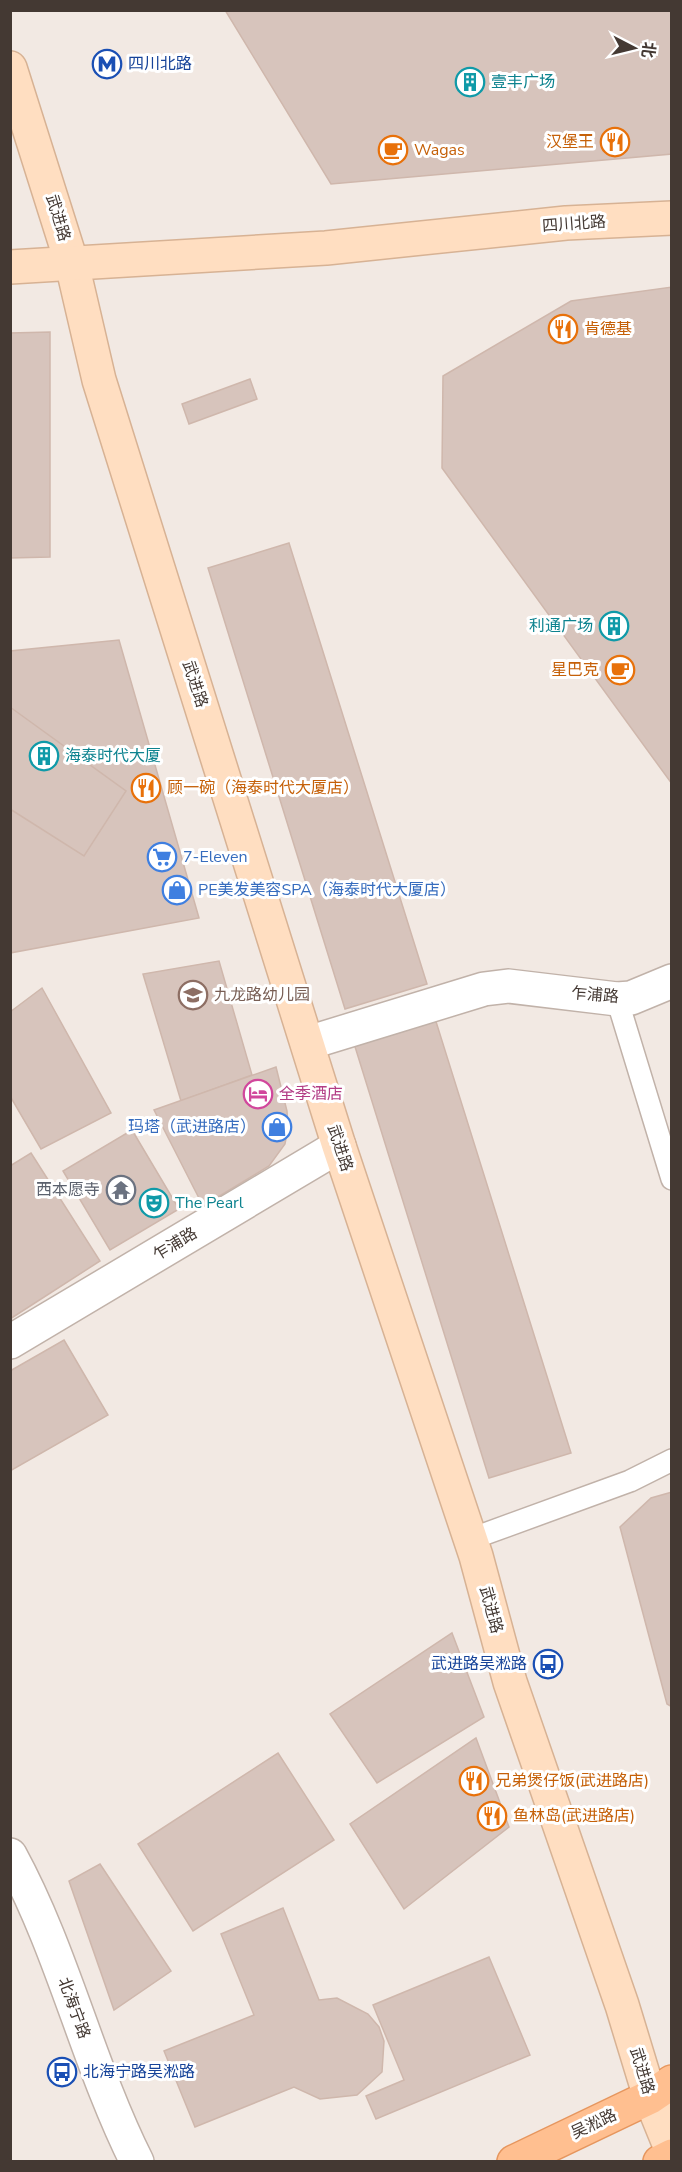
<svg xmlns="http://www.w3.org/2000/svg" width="682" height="2172" font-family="'Nunito Sans','Noto Sans SC',sans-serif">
  <rect width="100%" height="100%" fill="#f2e9e3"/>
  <g fill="#d7c4bc" stroke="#cfb7ac" stroke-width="1.5">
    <path d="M 225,10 L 672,10 L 672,154 L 331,184 Z"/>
    <path d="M 672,287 L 672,784 L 442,468 L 443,376 L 571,301 Z"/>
    <path d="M 50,332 L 50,557 L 10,558 L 10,333 Z"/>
    <path d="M 250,379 L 257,399 L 189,424 L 182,404 Z"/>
    <path d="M 289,543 L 427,984 L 345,1009 L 208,568 Z"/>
    <path d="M 119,640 L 199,918 L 10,953 L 10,651 Z"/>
    <path d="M 10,707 L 126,791 L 84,856 L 10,809 Z"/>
    <path d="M 219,961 L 252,1075 L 181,1101 L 143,974 Z"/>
    <path d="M 42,988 L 111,1113 L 41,1149 L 10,1096 L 10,1012 Z"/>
    <path d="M 433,1012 L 571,1453 L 489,1478 L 352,1037 Z"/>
    <path d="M 276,1067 L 287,1111 L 288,1128 L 285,1144 L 269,1166 L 203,1206 L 154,1110 Z"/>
    <path d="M 132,1130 L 179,1209 L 110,1250 L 63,1171 Z"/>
    <path d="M 31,1153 L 100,1261 L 10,1319 L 10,1166 Z"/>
    <path d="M 64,1340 L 108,1415 L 10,1471 L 10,1371 Z"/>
    <path d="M 672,1492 L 672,1707 L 667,1704 L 620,1527 L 651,1498 Z"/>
    <path d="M 452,1633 L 484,1717 L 377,1783 L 330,1714 Z"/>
    <path d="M 476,1738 L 509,1827 L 404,1909 L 350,1824 Z"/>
    <path d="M 278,1753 L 334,1840 L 193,1931 L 138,1844 Z"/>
    <path d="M 100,1864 L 171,1971 L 114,2010 L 69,1881 Z"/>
    <path d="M 283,1908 L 319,2000 L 337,1998 L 368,2014 L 379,2027 L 384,2041 L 382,2072 L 357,2095 L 320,2099 L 294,2087 L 195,2127 L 164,2051 L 254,2015 L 221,1934 Z"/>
    <path d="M 489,1957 L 530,2055 L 376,2119 L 366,2096 L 404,2080 L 373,2005 Z"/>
  </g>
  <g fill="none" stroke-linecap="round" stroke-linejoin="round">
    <g stroke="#c1b2a9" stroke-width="24">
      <g id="lane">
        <path d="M 617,999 L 672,1179"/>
        <path d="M 471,1539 L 630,1481 L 672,1460"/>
      </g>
    </g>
    <g stroke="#c1b2a9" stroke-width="36">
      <g id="street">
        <path d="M 308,1043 L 484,989 L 508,986 L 617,999 L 631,998 L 672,981"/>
        <path d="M 10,1342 L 339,1146"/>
        <path d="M 10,1855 C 63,1952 87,2062 137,2162"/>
      </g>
    </g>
    <g stroke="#d7b294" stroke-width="36">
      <g id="secondary">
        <path d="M 10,68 L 72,264 L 99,380 L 339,1146 L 476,1556 L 510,1682 L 622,2005 L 650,2097 L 672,2151"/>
        <path d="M 10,267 L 326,248 L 566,223 L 672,218"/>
      </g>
    </g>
    <g stroke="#e6965e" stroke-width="36">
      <g id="primary">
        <path d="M 514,2162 L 650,2097 L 672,2082"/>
        <path d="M 660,2162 L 672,2156"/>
      </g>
    </g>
    <use href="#lane" stroke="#fff" stroke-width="21"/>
    <use href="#street" stroke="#fff" stroke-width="33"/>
    <use href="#secondary" stroke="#ffdec1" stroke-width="33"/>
    <use href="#primary" stroke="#ffbf90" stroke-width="33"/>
  </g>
  <defs>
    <g id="metro-ring" transform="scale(1.5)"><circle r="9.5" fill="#fff" stroke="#1a4fb4" stroke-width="1.5"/><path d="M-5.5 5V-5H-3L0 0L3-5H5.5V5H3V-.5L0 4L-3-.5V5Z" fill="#1a4fb4"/></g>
    <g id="building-ring" transform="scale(1.5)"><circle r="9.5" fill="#fff" stroke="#0f9aa8" stroke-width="1.5"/><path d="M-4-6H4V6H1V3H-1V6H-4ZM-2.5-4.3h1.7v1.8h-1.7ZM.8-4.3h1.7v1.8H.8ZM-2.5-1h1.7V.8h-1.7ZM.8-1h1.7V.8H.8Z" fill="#0f9aa8"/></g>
    <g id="restaurant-ring" transform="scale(1.5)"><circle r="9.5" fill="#fff" stroke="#e8710a" stroke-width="1.5"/><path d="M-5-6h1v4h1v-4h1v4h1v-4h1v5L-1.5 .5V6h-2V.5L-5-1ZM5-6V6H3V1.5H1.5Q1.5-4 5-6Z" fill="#e8710a"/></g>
    <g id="cafe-ring" transform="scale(1.5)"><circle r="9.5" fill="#fff" stroke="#e8710a" stroke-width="1.5"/><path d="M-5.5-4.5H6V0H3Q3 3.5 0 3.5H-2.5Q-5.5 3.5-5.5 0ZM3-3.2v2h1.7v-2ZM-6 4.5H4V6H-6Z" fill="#e8710a"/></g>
    <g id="supermarket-ring" transform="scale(1.5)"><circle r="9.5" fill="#fff" stroke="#3f7fe0" stroke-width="1.5"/><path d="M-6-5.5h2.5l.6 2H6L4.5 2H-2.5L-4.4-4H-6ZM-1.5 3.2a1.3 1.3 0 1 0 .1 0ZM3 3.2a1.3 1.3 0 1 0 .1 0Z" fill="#3f7fe0"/></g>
    <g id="shop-ring" transform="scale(1.5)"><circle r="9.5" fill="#fff" stroke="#3f7fe0" stroke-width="1.5"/><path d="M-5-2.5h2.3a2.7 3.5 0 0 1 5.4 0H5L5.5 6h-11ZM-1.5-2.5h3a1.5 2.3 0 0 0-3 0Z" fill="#3f7fe0"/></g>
    <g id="school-ring" transform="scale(1.5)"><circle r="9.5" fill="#fff" stroke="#8d6e63" stroke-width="1.5"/><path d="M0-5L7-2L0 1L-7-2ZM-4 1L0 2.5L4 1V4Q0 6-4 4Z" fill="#8d6e63"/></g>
    <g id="hotel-ring" transform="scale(1.5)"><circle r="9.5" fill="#fff" stroke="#d1479c" stroke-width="1.5"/><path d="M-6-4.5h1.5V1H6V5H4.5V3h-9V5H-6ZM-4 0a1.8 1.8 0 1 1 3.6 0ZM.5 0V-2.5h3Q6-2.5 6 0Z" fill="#d1479c"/></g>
    <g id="temple-ring" transform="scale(1.5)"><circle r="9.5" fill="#fff" stroke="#6b7280" stroke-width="1.5"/><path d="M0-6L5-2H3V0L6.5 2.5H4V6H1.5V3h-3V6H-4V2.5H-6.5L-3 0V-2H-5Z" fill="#6b7280"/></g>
    <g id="theatre-ring" transform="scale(1.5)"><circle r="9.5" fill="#fff" stroke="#0f9aa8" stroke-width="1.5"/><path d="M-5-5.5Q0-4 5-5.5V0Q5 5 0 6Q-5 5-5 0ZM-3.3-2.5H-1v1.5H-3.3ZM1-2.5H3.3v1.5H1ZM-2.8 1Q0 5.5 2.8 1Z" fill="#0f9aa8"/></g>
    <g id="bus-ring" transform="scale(1.5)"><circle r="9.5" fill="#fff" stroke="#1a4fb4" stroke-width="1.5"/><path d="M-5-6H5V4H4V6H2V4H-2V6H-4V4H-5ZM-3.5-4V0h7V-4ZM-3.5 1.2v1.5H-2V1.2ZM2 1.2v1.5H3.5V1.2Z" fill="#1a4fb4"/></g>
  </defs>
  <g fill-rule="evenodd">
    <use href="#metro-ring" x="107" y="64"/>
    <use href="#building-ring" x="470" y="82"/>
    <use href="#restaurant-ring" x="615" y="142"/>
    <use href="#cafe-ring" x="393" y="150"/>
    <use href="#restaurant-ring" x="563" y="329"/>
    <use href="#building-ring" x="614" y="626"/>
    <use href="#cafe-ring" x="620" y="670"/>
    <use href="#building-ring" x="44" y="756"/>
    <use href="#restaurant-ring" x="146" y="788"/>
    <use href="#supermarket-ring" x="162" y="857"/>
    <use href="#shop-ring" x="177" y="890"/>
    <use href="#school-ring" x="193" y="995"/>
    <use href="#hotel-ring" x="258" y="1094"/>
    <use href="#shop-ring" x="277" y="1127"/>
    <use href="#temple-ring" x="121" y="1190"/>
    <use href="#theatre-ring" x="154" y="1203"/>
    <use href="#bus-ring" x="548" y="1664"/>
    <use href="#restaurant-ring" x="474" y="1781"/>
    <use href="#restaurant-ring" x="492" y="1816"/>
    <use href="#bus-ring" x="62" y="2072"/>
  </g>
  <g text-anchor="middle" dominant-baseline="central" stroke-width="6" stroke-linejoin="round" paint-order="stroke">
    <g font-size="16" fill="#164399" stroke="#fff" text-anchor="start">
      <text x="128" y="64">四川北路</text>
      <text x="527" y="1664" text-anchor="end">武进路吴淞路</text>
      <text x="83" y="2072">北海宁路吴淞路</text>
    </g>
    <g font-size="16" fill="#0d838f" stroke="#fff" text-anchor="start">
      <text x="491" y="82">壹丰广场</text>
      <text x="593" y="626" text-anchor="end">利通广场</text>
      <text x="65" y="756">海泰时代大厦</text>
      <text x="175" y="1203">The Pearl</text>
    </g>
    <g font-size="16" fill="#c56008" stroke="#fff" text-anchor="start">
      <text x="594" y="142" text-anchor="end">汉堡王</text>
      <text x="414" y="150">Wagas</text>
      <text x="584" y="329">肯德基</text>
      <text x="599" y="670" text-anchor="end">星巴克</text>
      <text x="167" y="788">顾一碗（海泰时代大厦店）</text>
      <text x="495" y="1781">兄弟煲仔饭(武进路店)</text>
      <text x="513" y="1816">鱼林岛(武进路店)</text>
    </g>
    <g font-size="16" fill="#443933" stroke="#fff">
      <text transform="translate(58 218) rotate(73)">武进路</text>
      <text transform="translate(574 224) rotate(-4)">四川北路</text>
      <text transform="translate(195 684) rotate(72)">武进路</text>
      <text transform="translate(595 995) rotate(5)">乍浦路</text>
      <text transform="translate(340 1148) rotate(72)">武进路</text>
      <text transform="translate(175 1244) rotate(-31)">乍浦路</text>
      <text transform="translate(491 1610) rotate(75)">武进路</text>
      <text transform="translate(74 2008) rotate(70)">北海宁路</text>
      <text transform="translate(642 2071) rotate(73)">武进路</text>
      <text transform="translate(594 2124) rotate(-25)">吴淞路</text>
    </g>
    <g font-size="16" fill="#366cbe" stroke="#fff" text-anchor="start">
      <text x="183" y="857">7-Eleven</text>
      <text x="198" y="890">PE美发美容SPA（海泰时代大厦店）</text>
      <text x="256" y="1127" text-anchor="end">玛塔（武进路店）</text>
    </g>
    <g font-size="16" fill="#785e54" stroke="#fff" text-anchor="start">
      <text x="214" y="995">九龙路幼儿园</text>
    </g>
    <g font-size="16" fill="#b23c85" stroke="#fff" text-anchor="start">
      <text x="279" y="1094">全季酒店</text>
    </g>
    <g font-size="16" fill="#5b616d" stroke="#fff" text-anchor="end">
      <text x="100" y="1190">西本愿寺</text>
    </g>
  </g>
  <rect width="682" height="2172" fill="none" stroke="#443933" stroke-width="24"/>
  <g transform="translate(634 48) rotate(97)" stroke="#ffffff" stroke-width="4.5" paint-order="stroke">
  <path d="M0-4.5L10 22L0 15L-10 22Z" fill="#443933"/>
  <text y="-9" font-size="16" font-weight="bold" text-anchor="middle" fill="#443933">北</text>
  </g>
</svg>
